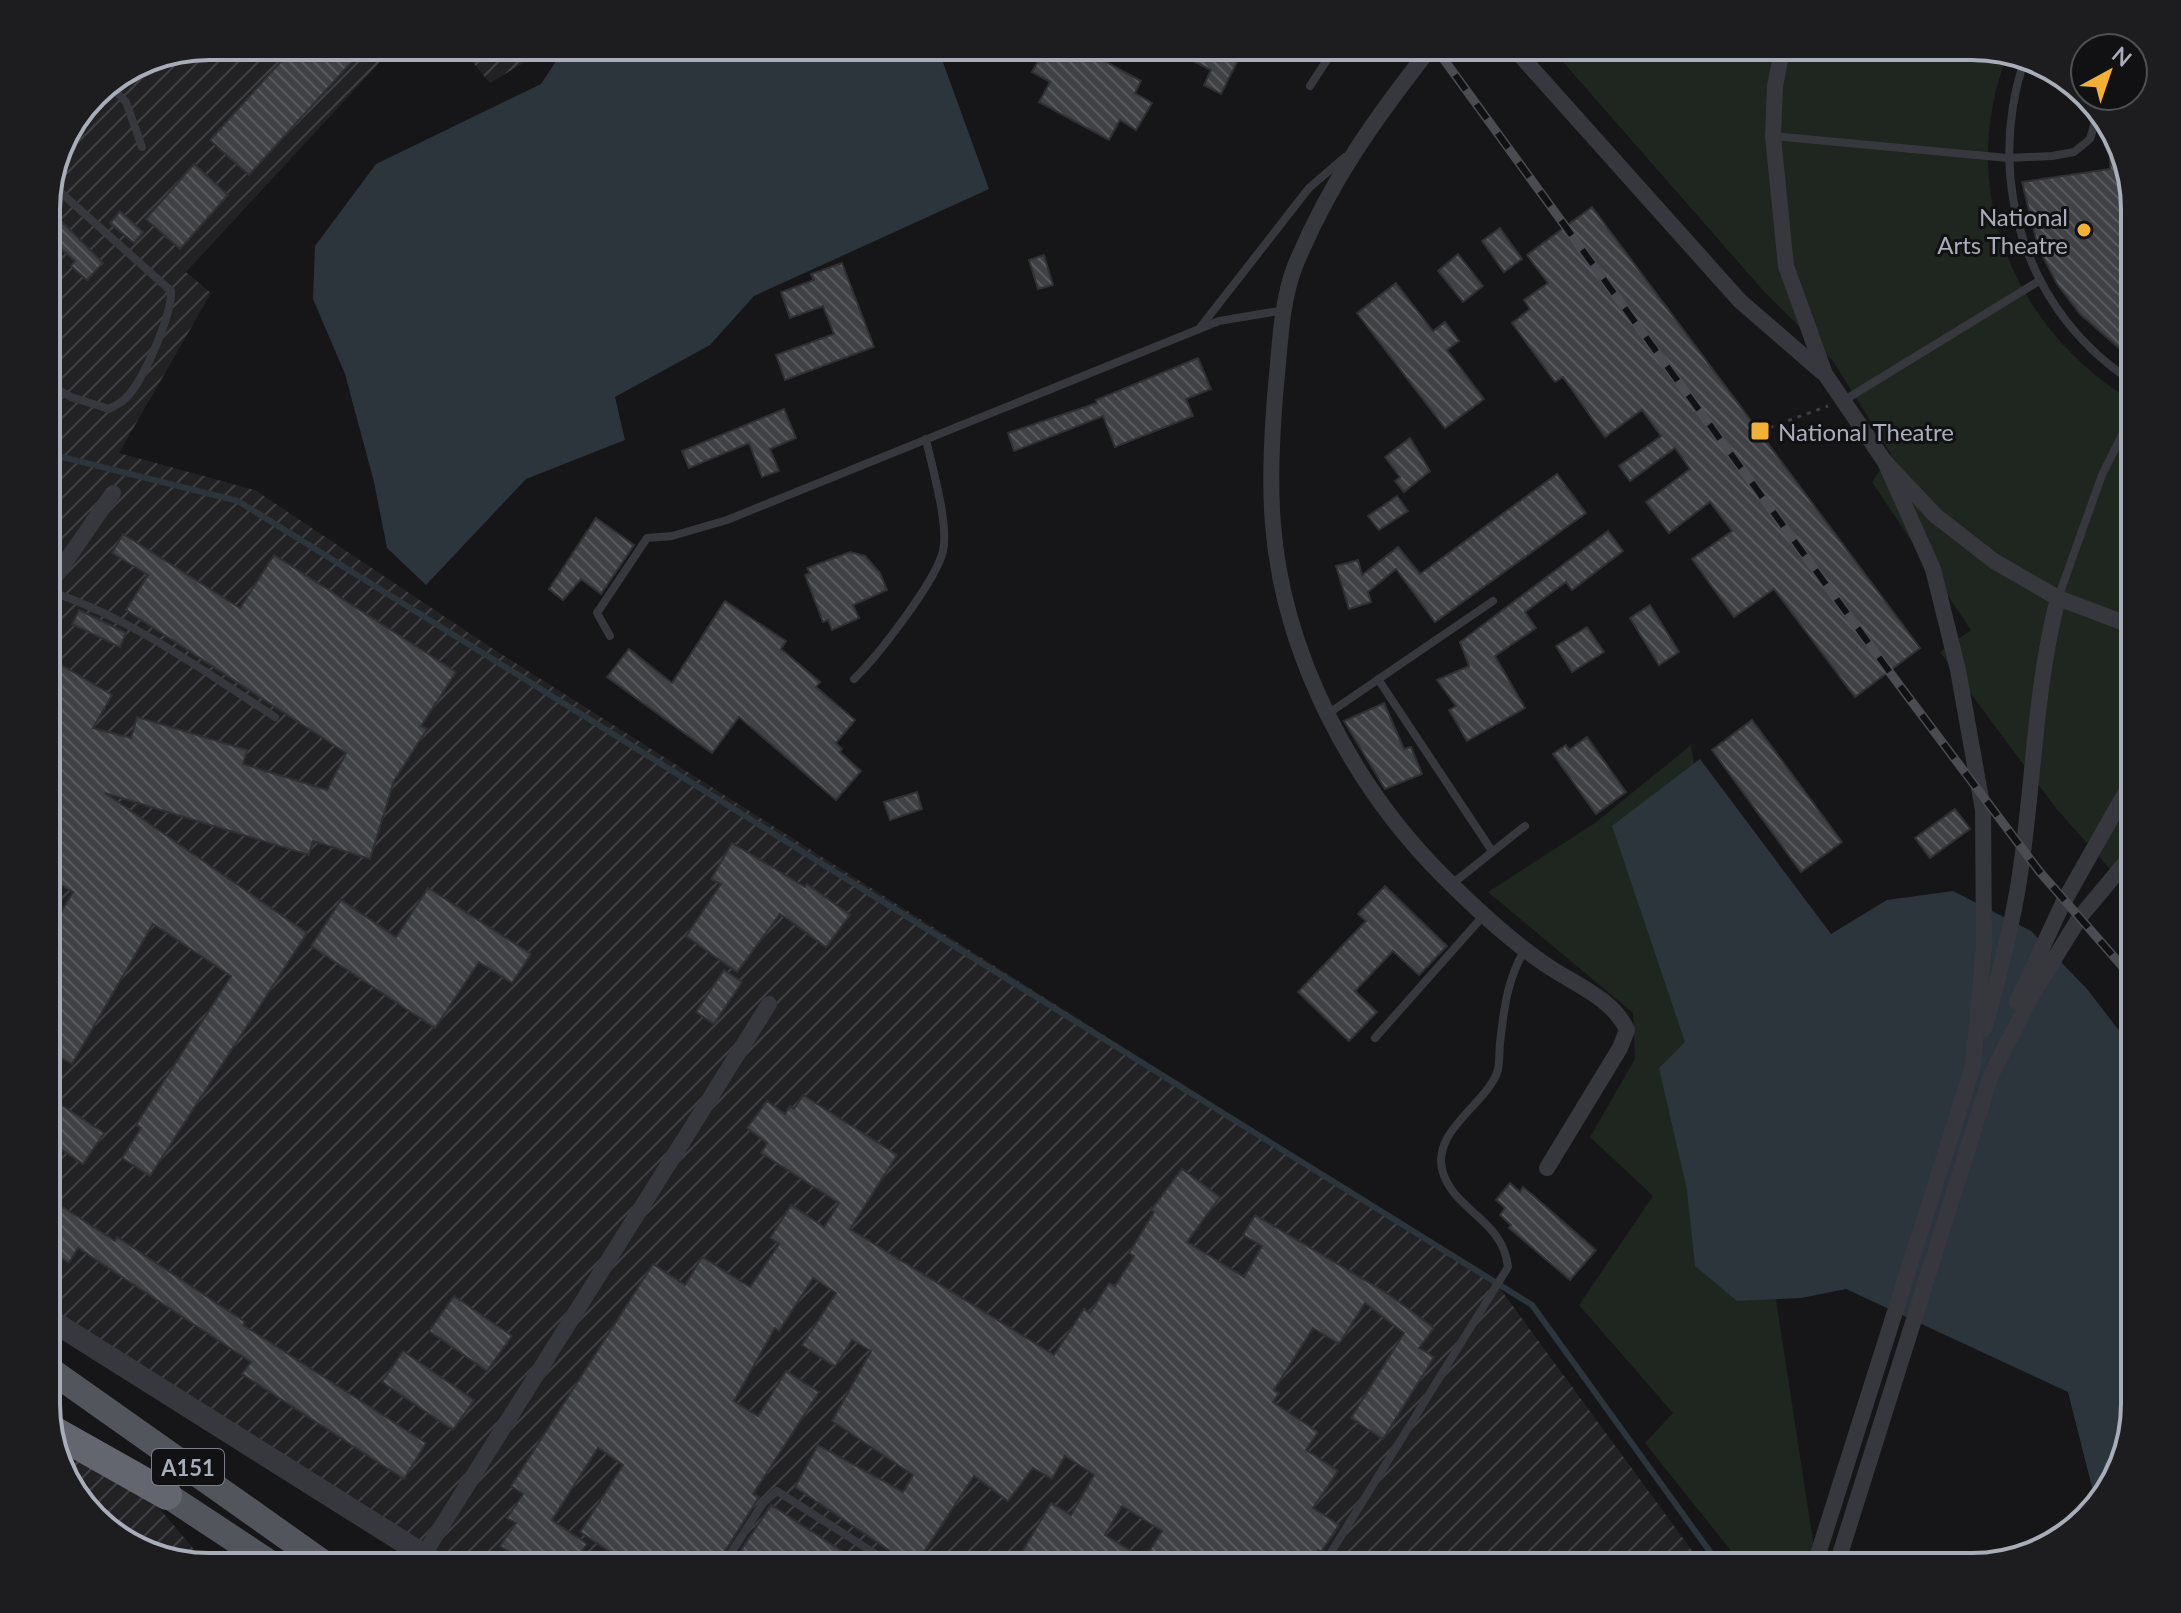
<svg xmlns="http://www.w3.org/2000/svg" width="2181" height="1613" font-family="Lato,sans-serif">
  <defs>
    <pattern id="industrial-furrows" width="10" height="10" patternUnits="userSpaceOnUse" patternTransform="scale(2)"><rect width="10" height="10" fill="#222225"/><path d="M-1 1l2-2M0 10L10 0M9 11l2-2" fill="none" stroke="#3f3f43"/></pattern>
    <pattern id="building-back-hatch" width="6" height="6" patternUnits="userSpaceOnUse" patternTransform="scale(2)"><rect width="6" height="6" fill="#404145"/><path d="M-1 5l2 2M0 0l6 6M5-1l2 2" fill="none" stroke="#595a5e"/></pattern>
  </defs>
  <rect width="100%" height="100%" fill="#161618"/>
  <g fill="url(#industrial-furrows)">
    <path d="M 209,46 L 395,46 L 186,272 L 211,293 L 119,453 L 255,490 L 487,645 L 1496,1283 L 1704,1567 L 458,1567 L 46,1308 L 46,198 L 63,138 L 101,87 L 147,58 Z"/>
    <path d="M 459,46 L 552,46 L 490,83 Z"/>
    <path d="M 56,1450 L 154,1502 L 209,1567 L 149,1546 L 82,1499 L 63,1476 Z"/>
  </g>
  <g fill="#1e261f">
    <path d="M 1549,46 L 1972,46 L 2006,58 C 1956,193 2014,330 2135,403 L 2135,874 L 2124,885 L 2055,807 L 1940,652 L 1971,630 L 1872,482 L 1891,454 L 1833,361 L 1761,288 Z"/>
    <path d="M 1691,745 L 1817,1567 L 1744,1567 L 1645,1443 L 1673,1413 L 1579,1305 L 1653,1196 L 1590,1137 L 1635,1059 L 1633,1013 L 1488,892 L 1595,823 Z"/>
  </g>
  <g fill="#2c353c">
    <path d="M 566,46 L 937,46 L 989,189 L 754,296 L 710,345 L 615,397 L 625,440 L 526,479 L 426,585 L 387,548 L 374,482 L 345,374 L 313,299 L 315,246 L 376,164 L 541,84 Z"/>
    <path d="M 1700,759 L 1831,934 L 1887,900 L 1953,891 L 2031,931 L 2087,989 L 2135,1051 L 2135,1193 L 2128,1207 L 2129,1313 L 2135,1323 L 2135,1404 L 2097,1507 L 2068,1392 L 1846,1289 L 1801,1298 L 1737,1301 L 1695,1266 L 1687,1190 L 1659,1068 L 1685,1042 L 1612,826 Z"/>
  </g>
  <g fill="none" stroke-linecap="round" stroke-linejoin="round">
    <path stroke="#2c353c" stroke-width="6" d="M 46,453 L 238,501 L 1532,1305 L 1721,1567"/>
  </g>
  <g fill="url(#building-back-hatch)" stroke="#303034" stroke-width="2" fill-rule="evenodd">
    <path d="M 295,46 L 366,46 L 249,175 L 210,140 Z"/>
    <path d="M 1046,46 L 1065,53 L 1069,46 L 1077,46 L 1141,81 L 1135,93 L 1152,103 L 1136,130 L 1120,120 L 1109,140 L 1039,102 L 1050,82 L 1032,72 Z"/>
    <path d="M 1164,46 L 1210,46 L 1238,60 L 1221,94 L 1204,85 L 1211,70 Z"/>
    <path d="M 2111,128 L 2118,137 L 2135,209 L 2135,362 L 2080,314 L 2057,284 L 2038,247 L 2022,182 L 2110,169 Z"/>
    <path d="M 194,164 L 228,195 L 180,249 L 146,219 Z"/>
    <path d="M 46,206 L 103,263 L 87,280 L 71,266 L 75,261 L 48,237 L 53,231 L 46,226 Z"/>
    <path d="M 1592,207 L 1920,648 L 1855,697 L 1774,589 L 1734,617 L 1692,559 L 1732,531 L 1710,502 L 1669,533 L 1646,502 L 1690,469 L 1675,448 L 1630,481 L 1619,466 L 1661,436 L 1642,410 L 1605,437 L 1563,377 L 1555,382 L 1512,323 L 1530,309 L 1524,300 L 1548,283 L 1527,255 Z"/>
    <path d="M 120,211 L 143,232 L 134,243 L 110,223 Z"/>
    <path d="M 1500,228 L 1522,259 L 1504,272 L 1482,241 Z"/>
    <path d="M 1458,254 L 1483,286 L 1463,302 L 1438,271 Z"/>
    <path d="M 1044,255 L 1053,285 L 1038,289 L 1029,260 Z"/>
    <path d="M 842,263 L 874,347 L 785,380 L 776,355 L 834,334 L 823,306 L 790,318 L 781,292 L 814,280 L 811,274 Z"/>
    <path d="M 1396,283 L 1433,331 L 1445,322 L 1451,330 L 1459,341 L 1447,350 L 1484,399 L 1445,428 L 1357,313 Z"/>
    <path d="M 1198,358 L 1211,389 L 1186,399 L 1193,416 L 1115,447 L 1103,416 L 1014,451 L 1008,433 L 1097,403 L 1096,400 Z"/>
    <path d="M 784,409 L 796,438 L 770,449 L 779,471 L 762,477 L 749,443 L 689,468 L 682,451 Z"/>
    <path d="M 1410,438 L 1430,471 L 1404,492 L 1395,481 L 1400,477 L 1385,457 Z"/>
    <path d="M 1557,474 L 1586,513 L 1435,622 L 1396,569 L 1368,592 L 1371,602 L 1349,609 L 1336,566 L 1358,560 L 1362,575 L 1398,547 L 1420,574 Z"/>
    <path d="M 1397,496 L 1408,511 L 1379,530 L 1368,516 Z"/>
    <path d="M 596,518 L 634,545 L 601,594 L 581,579 L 563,600 L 549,589 Z"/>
    <path d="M 1608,531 L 1623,551 L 1572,590 L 1566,582 L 1525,612 L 1536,628 L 1495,656 L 1525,708 L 1467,741 L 1449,710 L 1456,706 L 1437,680 L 1469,666 L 1460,642 Z"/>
    <path d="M 123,534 L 240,608 L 274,555 L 456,672 L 421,726 L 427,729 L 394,781 L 370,859 L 313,841 L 309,855 L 105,793 L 307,933 L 150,1176 L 122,1158 L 141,1128 L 136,1125 L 231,976 L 153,924 L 72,1064 L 46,1049 L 46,937 L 73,892 L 46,876 L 46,656 L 112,695 L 93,728 L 131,738 L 137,717 L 247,750 L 243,764 L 327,790 L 346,753 L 126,610 L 148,575 L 112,553 Z"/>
    <path d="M 850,552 L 865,556 L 880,573 L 887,590 L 853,605 L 859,618 L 832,630 L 828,620 L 823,622 L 805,575 L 810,573 L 807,568 Z"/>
    <path d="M 725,601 L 786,641 L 781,649 L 820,682 L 816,687 L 855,720 L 836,743 L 842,749 L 840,752 L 861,771 L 836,800 L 739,717 L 712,753 L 607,677 L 629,649 L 672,683 Z"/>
    <path d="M 1650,605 L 1679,652 L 1659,665 L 1630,618 Z"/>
    <path d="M 79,610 L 126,633 L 120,647 L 72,624 Z"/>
    <path d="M 1587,627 L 1604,652 L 1572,672 L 1556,646 Z"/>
    <path d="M 1384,703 L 1404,749 L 1411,747 L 1422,774 L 1385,789 L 1344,721 Z"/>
    <path d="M 1752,720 L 1842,842 L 1801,872 L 1712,750 Z"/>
    <path d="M 1587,737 L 1626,792 L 1596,814 L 1553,754 L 1566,745 L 1569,750 Z"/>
    <path d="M 917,792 L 922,809 L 890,820 L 884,802 Z"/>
    <path d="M 1955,809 L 1970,829 L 1930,858 L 1915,838 Z"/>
    <path d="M 732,843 L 805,887 L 807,884 L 850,915 L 826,947 L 780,914 L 737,972 L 686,936 L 721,884 L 711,879 Z"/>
    <path d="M 1385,886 L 1447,946 L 1419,975 L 1393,951 L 1355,991 L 1377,1012 L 1349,1041 L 1298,992 L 1366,921 L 1358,914 Z"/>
    <path d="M 428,888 L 531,954 L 512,983 L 479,962 L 435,1028 L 311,946 L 341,900 L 396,937 Z"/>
    <path d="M 724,970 L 742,982 L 714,1024 L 696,1012 Z"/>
    <path d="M 46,1095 L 104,1133 L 83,1164 L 46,1139 Z"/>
    <path d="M 803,1095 L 897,1155 L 850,1229 L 1054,1355 L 1084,1309 L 1090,1313 L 1109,1283 L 1115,1286 L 1134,1256 L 1129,1253 L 1154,1212 L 1151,1210 L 1182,1169 L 1220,1197 L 1187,1242 L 1244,1277 L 1262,1246 L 1243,1235 L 1255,1215 L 1388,1294 L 1434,1328 L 1419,1348 L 1434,1357 L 1383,1439 L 1351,1418 L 1404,1333 L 1365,1303 L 1339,1344 L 1313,1328 L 1274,1390 L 1279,1393 L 1273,1402 L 1318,1432 L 1306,1450 L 1338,1471 L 1313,1508 L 1339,1525 L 1321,1552 L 1318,1550 L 1306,1567 L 1013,1567 L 1051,1503 L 1071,1515 L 1094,1475 L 1065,1456 L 1052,1479 L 1033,1468 L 1008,1501 L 974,1476 L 914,1567 L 795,1487 L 818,1445 L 903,1492 L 913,1475 L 832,1421 L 871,1351 L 852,1340 L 835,1367 L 802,1345 L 836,1293 L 813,1278 L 779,1331 L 775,1328 L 734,1401 L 758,1416 L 786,1371 L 819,1392 L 753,1494 L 759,1497 L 715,1567 L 633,1567 L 580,1532 L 623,1465 L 598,1448 L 552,1520 L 587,1544 L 571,1567 L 532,1567 L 500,1546 L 516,1523 L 507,1518 L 523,1494 L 511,1486 L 653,1264 L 685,1285 L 702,1257 L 750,1287 L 779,1244 L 770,1238 L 791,1205 L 824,1227 L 839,1203 L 761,1153 L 767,1143 L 747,1128 L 767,1101 L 785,1114 L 790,1106 L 794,1109 ZM 1122,1506 L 1162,1531 L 1144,1559 L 1105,1535 Z"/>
    <path d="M 1510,1183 L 1520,1192 L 1523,1187 L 1596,1250 L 1570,1280 L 1509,1228 L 1511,1225 L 1500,1215 L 1505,1208 L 1496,1200 Z"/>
    <path d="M 46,1196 L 115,1241 L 117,1237 L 245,1322 L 243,1325 L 426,1443 L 404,1479 L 242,1374 L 251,1362 L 78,1248 L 69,1263 L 46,1248 Z"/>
    <path d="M 454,1296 L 512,1336 L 487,1371 L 429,1331 Z"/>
    <path d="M 403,1351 L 474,1400 L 453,1430 L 382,1382 Z"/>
    <path d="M 771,1505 L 866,1567 L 730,1567 Z"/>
  </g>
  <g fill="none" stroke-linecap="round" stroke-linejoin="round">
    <path stroke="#3d3f44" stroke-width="3" stroke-dasharray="4 6" stroke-linecap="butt" d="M 1760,431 L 1828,406"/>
    <g stroke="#37383d" stroke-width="8">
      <path d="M 2023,64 C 1985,184 2027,315 2135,383"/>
      <path d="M 107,83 L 126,102 L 142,147"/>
      <path d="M 1310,86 L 1336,46"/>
      <path d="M 1773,136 L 2008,158 L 2052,156 L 2074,152 L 2090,139 L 2098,112"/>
      <path d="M 1199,329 L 1309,188 L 1345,157"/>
      <path d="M 46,383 L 71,397 L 109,409 C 114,406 121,403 125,399 C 143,382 172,315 171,291 L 50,183"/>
      <path d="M 1843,401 L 2039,281"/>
      <path d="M 46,590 C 130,617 202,670 275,717"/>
      <path d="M 2058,598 L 2102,475 L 2135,409"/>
      <path d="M 610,636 L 597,613 L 647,538 L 672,536 L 727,520 L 1219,321 L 1285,310"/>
      <path d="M 854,679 C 877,657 936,581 943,551 C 949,523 932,468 926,439"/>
      <path d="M 1378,679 L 1492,851"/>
      <path d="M 1329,713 L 1493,601"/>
      <path d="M 1452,884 L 1525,826"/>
      <path d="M 1375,1038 L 1484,915"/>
      <path d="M 722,1567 L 763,1503 L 777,1491 L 896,1567"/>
      <path d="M 1322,1567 L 1508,1267 C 1503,1220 1456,1212 1443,1173 C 1430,1132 1484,1106 1497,1073 C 1500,1065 1499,1052 1500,1043 C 1504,1008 1507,980 1525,949"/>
    </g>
    <g stroke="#37383d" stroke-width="16">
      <path d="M 1432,46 C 1376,117 1330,181 1295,266 C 1281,302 1280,346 1276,385 C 1272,431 1269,478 1273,524 C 1283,654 1352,785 1443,876 C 1473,906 1505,936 1539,960 C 1568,982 1612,996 1627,1030 L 1620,1048 L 1547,1168"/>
      <path d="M 1512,46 L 1740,301 L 1822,372"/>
      <path d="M 1783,46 L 1775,86 L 1773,136 L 1786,266 L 1825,374 L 1885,462 L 1936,516 L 1994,561 L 2058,598 L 2135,627"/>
      <path d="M 46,590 L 113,493"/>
      <path d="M 2017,1002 L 2063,903 L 2135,776"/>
      <path d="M 1984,1029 C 1998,980 2011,931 2019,881 C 2034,786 2034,691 2058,598"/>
      <path d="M 416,1567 L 769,1004"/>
      <path d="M 1814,1567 L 1973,1066 L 1984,947 L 1983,810 L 1958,670 L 1933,569 L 1885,462"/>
      <path d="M 1836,1567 L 1991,1075 L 2032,995 L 2080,917 L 2135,851"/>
    </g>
    <path stroke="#37383d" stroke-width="22" d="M 46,1317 L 443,1567"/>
    <g stroke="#53555c" stroke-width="26">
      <path d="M 46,1367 L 329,1567"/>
      <path d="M 167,1495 L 276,1567"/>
    </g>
    <path stroke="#63666e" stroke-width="30" d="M 50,1429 L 167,1495"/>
    <g stroke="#4a4c52" stroke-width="9">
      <path id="rail" d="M 1434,46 L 1894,678 L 2039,871 L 2135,981"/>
    </g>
    <use href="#rail" stroke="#111113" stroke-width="6" stroke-dasharray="18" stroke-linecap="butt"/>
  </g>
  <g fill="#f2b134" stroke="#111113" stroke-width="3">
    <circle cx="2084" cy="230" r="8"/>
    <rect x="1750" y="421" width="20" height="20" rx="4"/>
  </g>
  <g text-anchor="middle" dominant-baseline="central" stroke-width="6" stroke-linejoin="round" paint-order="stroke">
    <rect fill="#111113" stroke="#7b7e86" stroke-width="2" x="152" y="1449" width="72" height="36" rx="6"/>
    <g font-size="22" font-weight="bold" fill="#a8adb8">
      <text x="188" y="1467">A151</text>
    </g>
    <g font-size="24" fill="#a8adb8" stroke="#111113" text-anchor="end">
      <text x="2068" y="216">National<tspan x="2068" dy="28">Arts Theatre</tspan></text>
      <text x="1778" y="431" text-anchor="start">National Theatre</text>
    </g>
  </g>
  <path d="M0 0H2181V1613H0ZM209 60H1972A149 149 0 0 1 2121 209V1404A149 149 0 0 1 1972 1553H209A149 149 0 0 1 60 1404V209A149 149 0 0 1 209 60Z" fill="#1d1d20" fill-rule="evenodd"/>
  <path fill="none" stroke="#a8adb8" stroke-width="4" d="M209 60H1972A149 149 0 0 1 2121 209V1404A149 149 0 0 1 1972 1553H209A149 149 0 0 1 60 1404V209A149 149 0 0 1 209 60Z"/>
  <g transform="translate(2109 72) rotate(40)"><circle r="38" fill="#111113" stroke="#4d4f55" stroke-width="2"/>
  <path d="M0-6L14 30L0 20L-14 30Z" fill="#f2b134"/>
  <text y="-12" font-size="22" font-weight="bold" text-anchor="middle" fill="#a8adb8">N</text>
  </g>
</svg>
